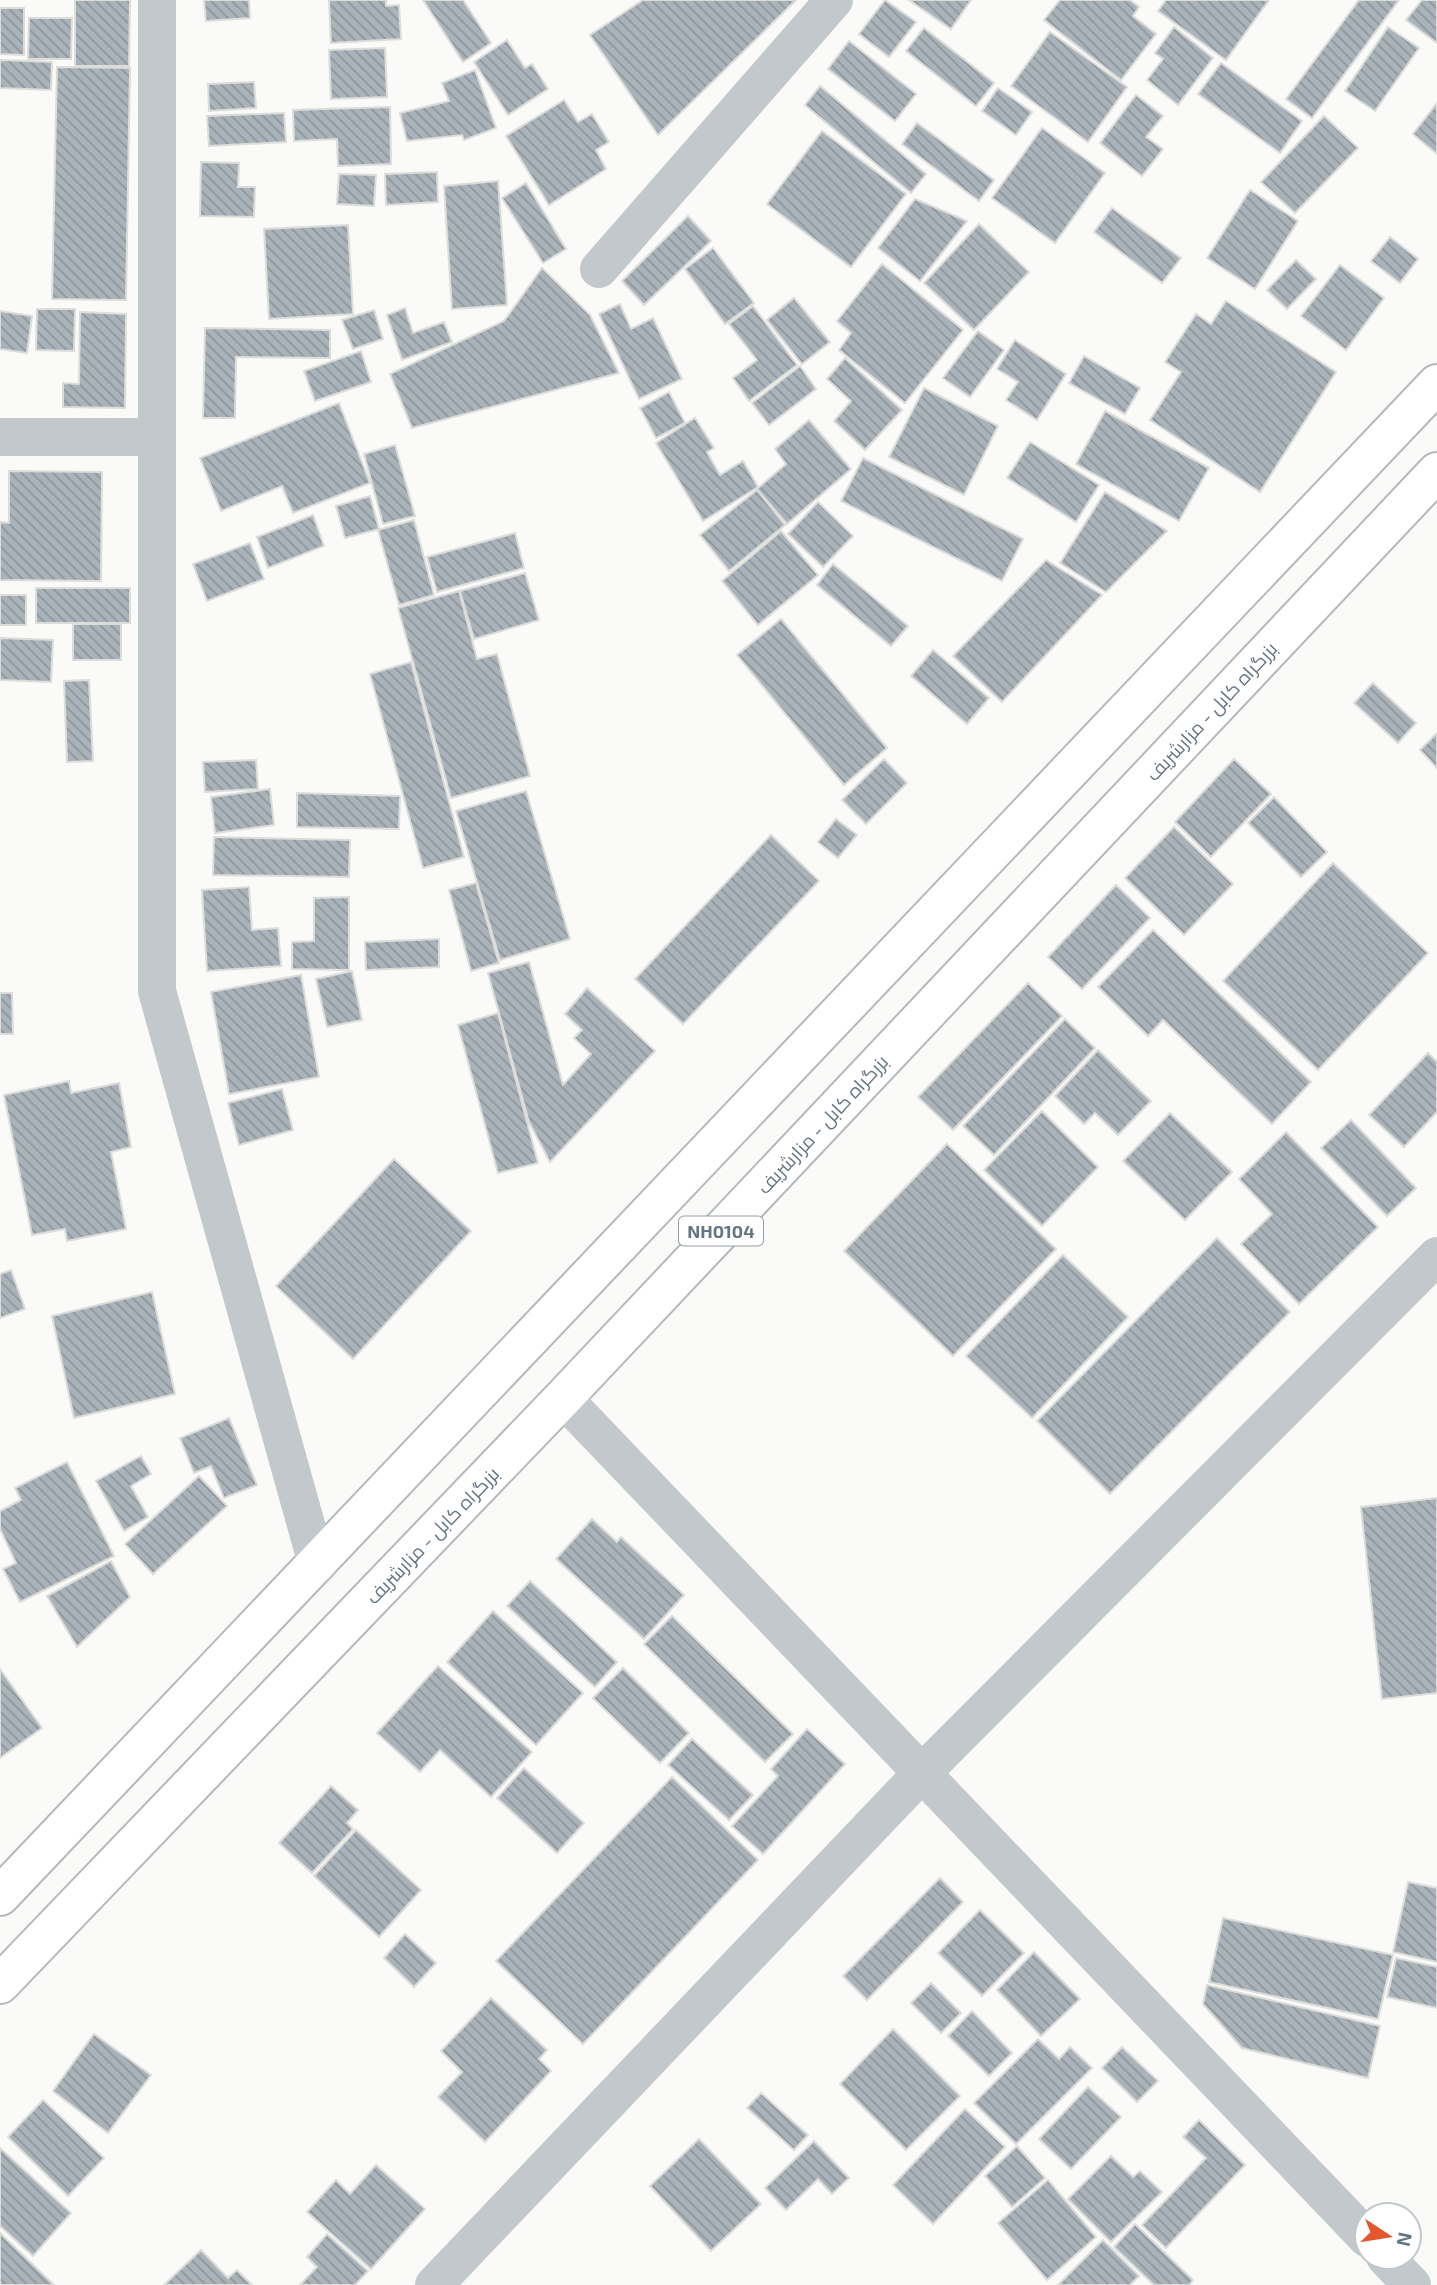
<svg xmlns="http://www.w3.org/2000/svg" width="1437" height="2285" font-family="'Exo 2',Cairo,sans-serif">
  <defs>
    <pattern id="building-back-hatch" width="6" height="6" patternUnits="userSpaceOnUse" patternTransform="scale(1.75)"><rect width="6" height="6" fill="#aab3b9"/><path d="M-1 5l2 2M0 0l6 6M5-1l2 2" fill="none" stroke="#8e969c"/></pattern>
  </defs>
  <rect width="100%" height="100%" fill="#fafaf8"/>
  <g fill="url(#building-back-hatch)" stroke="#dcdcda" stroke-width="2">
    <path d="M 75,0 L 130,0 L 129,66 L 75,66 Z"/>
    <path d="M 204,0 L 249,0 L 250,18 L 206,21 Z"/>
    <path d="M 329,0 L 386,0 L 386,6 L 399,5 L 401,39 L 331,43 Z"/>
    <path d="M 423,0 L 463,0 L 491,43 L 463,62 Z"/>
    <path d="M 643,0 L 796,0 L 658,135 L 590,35 Z"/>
    <path d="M 885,0 L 916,22 L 889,57 L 859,34 Z"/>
    <path d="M 909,0 L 971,0 L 951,29 Z"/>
    <path d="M 1060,0 L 1130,0 L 1139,7 L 1133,16 L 1156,34 L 1121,80 L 1044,20 Z"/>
    <path d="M 1166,0 L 1269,0 L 1226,60 L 1158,11 Z"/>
    <path d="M 1359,0 L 1399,0 L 1312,118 L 1286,99 Z"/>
    <path d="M 1422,0 L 1437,0 L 1437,43 L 1406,20 Z"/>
    <path d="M 0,8 L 24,8 L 24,55 L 0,54 Z"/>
    <path d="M 29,18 L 72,18 L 71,59 L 28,59 Z"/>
    <path d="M 1174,27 L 1213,58 L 1178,105 L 1147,80 L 1163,59 L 1155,53 Z"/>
    <path d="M 1388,27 L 1419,48 L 1375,111 L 1345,91 Z"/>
    <path d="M 924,28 L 994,83 L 976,106 L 906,51 Z"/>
    <path d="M 1050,32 L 1127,87 L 1088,142 L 1011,86 Z"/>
    <path d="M 507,40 L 525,68 L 532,64 L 548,89 L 508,115 L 474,62 Z"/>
    <path d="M 849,41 L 916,94 L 895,121 L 828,69 Z"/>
    <path d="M 385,48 L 387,97 L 331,99 L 329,50 Z"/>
    <path d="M 0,60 L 52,62 L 51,90 L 0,88 Z"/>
    <path d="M 1221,63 L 1302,121 L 1280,153 L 1198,94 Z"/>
    <path d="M 57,67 L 130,68 L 126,300 L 52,299 Z"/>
    <path d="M 475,70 L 496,128 L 464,140 L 462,135 L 407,141 L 400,113 L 449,101 L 442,83 Z"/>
    <path d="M 254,82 L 256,108 L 209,111 L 208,84 Z"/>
    <path d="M 820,86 L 926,174 L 911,193 L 805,105 Z"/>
    <path d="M 998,88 L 1032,112 L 1016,135 L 982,111 Z"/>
    <path d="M 1136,95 L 1163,116 L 1146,137 L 1163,149 L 1142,176 L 1100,143 Z"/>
    <path d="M 564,100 L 578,122 L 592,114 L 609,142 L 596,150 L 606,169 L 549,205 L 506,136 Z"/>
    <path d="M 1437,103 L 1437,154 L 1413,134 Z"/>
    <path d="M 390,107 L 391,164 L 338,166 L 337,139 L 294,141 L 293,110 Z"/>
    <path d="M 284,113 L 286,142 L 209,146 L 207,116 Z"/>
    <path d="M 1324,116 L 1358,148 L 1295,213 L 1261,182 Z"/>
    <path d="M 917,123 L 994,180 L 979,201 L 902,144 Z"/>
    <path d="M 1042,128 L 1105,173 L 1055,243 L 992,198 Z"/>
    <path d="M 822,131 L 906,194 L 851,267 L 767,204 Z"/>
    <path d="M 201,162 L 239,163 L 238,187 L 255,187 L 254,217 L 200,216 Z"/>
    <path d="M 437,172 L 438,202 L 386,205 L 385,174 Z"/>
    <path d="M 339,174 L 376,175 L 374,206 L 337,204 Z"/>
    <path d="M 498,181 L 507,305 L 452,309 L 444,186 Z"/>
    <path d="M 526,183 L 566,249 L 543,263 L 502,198 Z"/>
    <path d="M 1250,190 L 1298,221 L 1255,289 L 1207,258 Z"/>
    <path d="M 915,199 L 967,221 L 920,281 L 878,248 Z"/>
    <path d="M 1112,208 L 1181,258 L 1162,283 L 1094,232 Z"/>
    <path d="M 688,216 L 711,241 L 644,305 L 622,281 Z"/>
    <path d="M 979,224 L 1029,272 L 974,330 L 924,283 Z"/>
    <path d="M 348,225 L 353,314 L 269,319 L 264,229 Z"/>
    <path d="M 1390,237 L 1418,259 L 1400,283 L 1371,261 Z"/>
    <path d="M 713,248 L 754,303 L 725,324 L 685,269 Z"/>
    <path d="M 1296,260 L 1316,279 L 1287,309 L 1267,290 Z"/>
    <path d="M 882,264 L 963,330 L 905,403 L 839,350 L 851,333 L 837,321 Z"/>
    <path d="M 1340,265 L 1384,298 L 1346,350 L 1301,316 Z"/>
    <path d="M 542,268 L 590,315 L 619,373 L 412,428 L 390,374 L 504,321 Z"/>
    <path d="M 794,298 L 830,342 L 802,364 L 767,320 Z"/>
    <path d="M 1226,301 L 1336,372 L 1260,492 L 1150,420 L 1181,372 L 1165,362 L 1196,314 L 1211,324 Z"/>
    <path d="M 620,304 L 631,329 L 653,318 L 682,379 L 639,399 L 599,314 Z"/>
    <path d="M 753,306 L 797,365 L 749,401 L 733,378 L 757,360 L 729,324 Z"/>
    <path d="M 405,308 L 413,333 L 444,322 L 452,342 L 402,360 L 387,315 Z"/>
    <path d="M 37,309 L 75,309 L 74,351 L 36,350 Z"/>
    <path d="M 374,310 L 383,339 L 353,349 L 342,320 Z"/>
    <path d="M 0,311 L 32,316 L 27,353 L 0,349 Z"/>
    <path d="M 80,312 L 126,314 L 125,408 L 63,407 L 63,383 L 79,384 Z"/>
    <path d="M 205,328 L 330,330 L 330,358 L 236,357 L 235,418 L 203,418 Z"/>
    <path d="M 978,331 L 1004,350 L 970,397 L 943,378 Z"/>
    <path d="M 1015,340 L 1066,374 L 1037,420 L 1006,400 L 1018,382 L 997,369 Z"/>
    <path d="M 361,351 L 371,382 L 315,401 L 304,371 Z"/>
    <path d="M 1084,356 L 1140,388 L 1125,414 L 1069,383 Z"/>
    <path d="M 845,358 L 902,410 L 865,450 L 834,421 L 851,401 L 827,379 Z"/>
    <path d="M 800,366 L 816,389 L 769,425 L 752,403 Z"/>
    <path d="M 924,388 L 998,426 L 964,495 L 889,457 Z"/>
    <path d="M 669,392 L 685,423 L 656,438 L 640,408 Z"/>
    <path d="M 339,403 L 370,483 L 293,513 L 282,486 L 221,511 L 200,458 Z"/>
    <path d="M 1105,411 L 1209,468 L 1179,521 L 1076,464 Z"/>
    <path d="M 695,418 L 714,448 L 707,452 L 720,475 L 743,461 L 758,487 L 703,521 L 656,443 Z"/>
    <path d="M 809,420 L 851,469 L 787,524 L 757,489 L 786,464 L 775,449 Z"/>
    <path d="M 1030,442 L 1099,485 L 1076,522 L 1007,478 Z"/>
    <path d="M 395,445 L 415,516 L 383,524 L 364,454 Z"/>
    <path d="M 863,458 L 1023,539 L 1002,581 L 841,501 Z"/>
    <path d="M 9,471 L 102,472 L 101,581 L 0,580 L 0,522 L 9,523 Z"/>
    <path d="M 757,490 L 785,525 L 729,571 L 700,535 Z"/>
    <path d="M 1105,492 L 1167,531 L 1106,592 L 1060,563 Z"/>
    <path d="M 370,496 L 379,529 L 345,538 L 336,506 Z"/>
    <path d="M 818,502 L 853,536 L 823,567 L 788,534 Z"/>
    <path d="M 313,515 L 324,546 L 268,568 L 257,537 Z"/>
    <path d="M 414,520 L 434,595 L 399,605 L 378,530 Z"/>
    <path d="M 781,531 L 818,575 L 758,625 L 722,581 Z"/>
    <path d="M 515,533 L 524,568 L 437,592 L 427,557 Z"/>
    <path d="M 250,543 L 264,579 L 207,601 L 193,564 Z"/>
    <path d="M 1046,560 L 1102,595 L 1002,702 L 953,656 Z"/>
    <path d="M 833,564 L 908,626 L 891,646 L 817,585 Z"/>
    <path d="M 525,573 L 539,620 L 474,639 L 460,591 Z"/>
    <rect x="36" y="588" width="94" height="35"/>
    <path d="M 459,591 L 477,659 L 497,654 L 530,776 L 451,798 L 398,608 Z"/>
    <rect x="0" y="595" width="26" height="30"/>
    <path d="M 781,619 L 887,748 L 844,785 L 737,655 Z"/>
    <rect x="73" y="624" width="48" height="36"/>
    <path d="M 0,638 L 53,640 L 51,682 L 0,680 Z"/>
    <path d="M 933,650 L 989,698 L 967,724 L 911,676 Z"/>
    <path d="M 411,662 L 464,857 L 423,868 L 370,674 Z"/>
    <path d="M 89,680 L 93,761 L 67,762 L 64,681 Z"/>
    <path d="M 1373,683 L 1416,723 L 1398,743 L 1354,703 Z"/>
    <path d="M 1437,733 L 1437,768 L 1420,750 Z"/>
    <path d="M 884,759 L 907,783 L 866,824 L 842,800 Z"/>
    <path d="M 1234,759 L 1271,794 L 1211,857 L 1175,822 Z"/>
    <path d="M 256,760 L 258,789 L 205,792 L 203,762 Z"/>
    <path d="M 270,789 L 274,825 L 215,833 L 211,797 Z"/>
    <path d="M 526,791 L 570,939 L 500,960 L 456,811 Z"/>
    <path d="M 297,793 L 400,796 L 399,829 L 297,827 Z"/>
    <path d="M 1274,797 L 1327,852 L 1301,877 L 1248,823 Z"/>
    <path d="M 836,819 L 857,835 L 838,858 L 818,842 Z"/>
    <path d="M 1174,827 L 1233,884 L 1184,935 L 1125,878 Z"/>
    <path d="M 771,835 L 819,881 L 683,1024 L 635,979 Z"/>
    <path d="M 214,837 L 350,840 L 349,877 L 213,875 Z"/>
    <path d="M 1333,863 L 1428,953 L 1318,1070 L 1223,981 Z"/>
    <path d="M 476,883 L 499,963 L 471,971 L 449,890 Z"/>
    <path d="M 1116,885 L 1150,918 L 1082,989 L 1048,957 Z"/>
    <path d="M 249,887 L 252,930 L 278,928 L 281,966 L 207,971 L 202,890 Z"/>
    <path d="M 349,897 L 349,970 L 292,969 L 292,942 L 314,941 L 314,898 Z"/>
    <path d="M 1153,930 L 1311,1082 L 1272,1124 L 1163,1020 L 1148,1036 L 1098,987 Z"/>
    <path d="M 439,939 L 439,967 L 366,970 L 365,942 Z"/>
    <path d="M 529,962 L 563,1085 L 591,1054 L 574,1038 L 582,1030 L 565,1014 L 587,988 L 655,1051 L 550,1162 L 529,1122 L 488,973 Z"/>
    <path d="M 352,971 L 362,1020 L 327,1027 L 316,979 Z"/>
    <path d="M 301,975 L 319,1077 L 229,1094 L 211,992 Z"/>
    <path d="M 1028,983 L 1062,1016 L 953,1130 L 918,1097 Z"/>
    <path d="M 0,993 L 12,993 L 13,1034 L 0,1034 Z"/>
    <path d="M 498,1013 L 538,1163 L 498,1173 L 458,1025 Z"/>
    <path d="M 1065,1019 L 1095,1048 L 994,1155 L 963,1126 Z"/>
    <path d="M 1098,1050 L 1151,1101 L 1118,1135 L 1095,1113 L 1084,1124 L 1055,1096 Z"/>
    <path d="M 1428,1053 L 1437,1062 L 1437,1112 L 1404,1147 L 1369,1115 Z"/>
    <path d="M 69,1081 L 71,1093 L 119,1083 L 131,1147 L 111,1152 L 126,1229 L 67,1241 L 65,1229 L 32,1235 L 4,1095 Z"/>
    <path d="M 282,1089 L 293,1130 L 239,1145 L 228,1103 Z"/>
    <path d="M 1042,1111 L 1098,1167 L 1042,1226 L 984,1170 Z"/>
    <path d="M 1170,1113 L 1232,1172 L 1185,1220 L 1123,1161 Z"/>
    <path d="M 1351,1120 L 1416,1188 L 1387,1216 L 1321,1148 Z"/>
    <path d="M 1286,1132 L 1378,1227 L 1299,1304 L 1241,1244 L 1272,1214 L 1239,1179 Z"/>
    <path d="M 947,1144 L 1056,1249 L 953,1356 L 844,1251 Z"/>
    <path d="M 394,1159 L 471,1231 L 353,1359 L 276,1286 Z"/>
    <path d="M 1217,1238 L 1290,1312 L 1110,1494 L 1037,1421 Z"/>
    <path d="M 1063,1255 L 1128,1317 L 1032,1418 L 966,1356 Z"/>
    <path d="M 11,1270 L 25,1309 L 0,1318 L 0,1274 Z"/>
    <path d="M 152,1292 L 175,1394 L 74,1418 L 52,1316 Z"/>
    <path d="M 229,1418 L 257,1485 L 224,1498 L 211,1466 L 194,1473 L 180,1438 Z"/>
    <path d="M 141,1456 L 151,1474 L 131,1486 L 148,1517 L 124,1531 L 96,1481 Z"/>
    <path d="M 67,1462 L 114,1556 L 20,1602 L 3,1569 L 16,1563 L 0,1529 L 0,1511 L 21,1500 L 15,1488 Z"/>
    <path d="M 199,1476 L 227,1506 L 153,1574 L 125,1544 Z"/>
    <path d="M 1437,1498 L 1437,1693 L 1382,1699 L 1361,1507 Z"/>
    <path d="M 592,1519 L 617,1542 L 621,1537 L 684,1595 L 644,1639 L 556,1559 Z"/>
    <path d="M 111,1561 L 130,1597 L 77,1647 L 47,1596 Z"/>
    <path d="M 530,1581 L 617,1662 L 595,1687 L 507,1606 Z"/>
    <path d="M 493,1611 L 583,1693 L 536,1745 L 447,1662 Z"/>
    <path d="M 672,1616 L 793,1734 L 765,1762 L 644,1644 Z"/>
    <path d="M 438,1666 L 532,1752 L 491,1797 L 440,1750 L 420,1772 L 377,1733 Z"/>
    <path d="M 623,1668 L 689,1733 L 660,1763 L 593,1698 Z"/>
    <path d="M 0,1669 L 42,1728 L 0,1758 Z"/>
    <path d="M 807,1729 L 845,1764 L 763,1854 L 732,1826 L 778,1776 L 771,1769 Z"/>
    <path d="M 692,1739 L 753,1795 L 729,1820 L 668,1765 Z"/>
    <path d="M 524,1768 L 584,1823 L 557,1853 L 497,1798 Z"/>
    <path d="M 672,1777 L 758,1860 L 583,2044 L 496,1961 Z"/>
    <path d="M 331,1786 L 358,1810 L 347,1823 L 353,1829 L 312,1873 L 279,1843 Z"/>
    <path d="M 356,1830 L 421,1890 L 379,1937 L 314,1876 Z"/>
    <path d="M 940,1878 L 963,1902 L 867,2000 L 843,1976 Z"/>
    <path d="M 1408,1882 L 1437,1888 L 1437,1962 L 1393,1952 Z"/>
    <path d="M 980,1910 L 1024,1953 L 982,1996 L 938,1953 Z"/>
    <path d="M 1223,1918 L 1393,1955 L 1378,2019 L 1209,1982 Z"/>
    <path d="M 405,1934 L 436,1963 L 414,1987 L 384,1958 Z"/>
    <path d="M 1034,1952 L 1080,1999 L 1041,2036 L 997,1990 Z"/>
    <path d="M 1396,1958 L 1437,1967 L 1437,2008 L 1387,1997 Z"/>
    <path d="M 931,1983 L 961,2013 L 941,2033 L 911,2003 Z"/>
    <path d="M 1207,1985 L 1380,2026 L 1368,2078 L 1242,2048 L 1203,2004 Z"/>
    <path d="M 491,1998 L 547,2050 L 539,2059 L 551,2071 L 485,2142 L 438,2097 L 462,2072 L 441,2051 Z"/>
    <path d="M 972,2011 L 1012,2053 L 989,2076 L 948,2036 Z"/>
    <path d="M 893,2029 L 960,2096 L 906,2150 L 840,2084 Z"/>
    <path d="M 94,2034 L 151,2075 L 108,2133 L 53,2091 Z"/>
    <path d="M 1038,2039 L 1059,2059 L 1070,2047 L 1092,2068 L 1016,2144 L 974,2103 Z"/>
    <path d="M 1122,2047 L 1158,2081 L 1137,2102 L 1102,2068 Z"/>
    <path d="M 1088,2087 L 1121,2117 L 1071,2169 L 1039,2139 Z"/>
    <path d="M 761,2093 L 808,2135 L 794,2150 L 747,2108 Z"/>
    <path d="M 43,2100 L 104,2158 L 68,2196 L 8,2137 Z"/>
    <path d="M 965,2109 L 1005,2147 L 933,2224 L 893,2185 Z"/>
    <path d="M 1199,2120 L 1245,2165 L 1166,2248 L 1142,2225 L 1206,2158 L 1183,2137 Z"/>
    <path d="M 699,2139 L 761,2204 L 711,2251 L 650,2186 Z"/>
    <path d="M 814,2141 L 849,2178 L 832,2194 L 818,2179 L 786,2210 L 765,2188 Z"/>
    <path d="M 1017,2146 L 1045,2178 L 1012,2207 L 985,2176 Z"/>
    <path d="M 0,2148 L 71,2213 L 33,2256 L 0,2226 Z"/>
    <path d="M 1111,2156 L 1133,2177 L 1140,2171 L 1162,2192 L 1111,2242 L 1068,2199 Z"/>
    <path d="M 376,2165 L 425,2209 L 371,2269 L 307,2212 L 336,2180 L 350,2194 Z"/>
    <path d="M 1048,2180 L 1096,2237 L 1047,2280 L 998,2223 Z"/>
    <path d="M 1135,2224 L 1193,2280 L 1189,2285 L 1154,2285 L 1114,2247 Z"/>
    <path d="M 0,2233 L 54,2285 L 0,2285 Z"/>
    <path d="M 327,2234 L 368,2271 L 355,2285 L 300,2285 L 317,2267 L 307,2257 Z"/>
    <path d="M 1103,2240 L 1139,2276 L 1130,2285 L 1058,2285 Z"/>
    <path d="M 201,2250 L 228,2278 L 237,2270 L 252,2285 L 164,2285 Z"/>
  </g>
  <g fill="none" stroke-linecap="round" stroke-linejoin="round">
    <g stroke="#b4b9bd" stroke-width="42">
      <g id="highway">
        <path d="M 0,1896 L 1437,384"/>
        <path d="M 0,1984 L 563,1398 L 1437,472"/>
      </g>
    </g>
    <g stroke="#c3c8cc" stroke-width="38">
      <path d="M 157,0 L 157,991 L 317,1564"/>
      <path d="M 599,269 L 834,0"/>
      <path d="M 0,437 L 157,437"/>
      <path d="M 563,1398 L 1367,2238"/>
      <path d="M 1385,2257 L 1412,2285"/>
      <path d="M 434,2285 L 921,1774 L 1437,1256"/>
    </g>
    <use href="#highway" stroke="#fff" stroke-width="38"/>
  </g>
  <g text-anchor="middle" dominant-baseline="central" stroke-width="7" stroke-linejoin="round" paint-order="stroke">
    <rect fill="#fff" stroke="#939fa8" stroke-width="2" x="679" y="1216.5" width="84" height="29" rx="5"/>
    <g font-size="18" font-weight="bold" fill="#657683">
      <text x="721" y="1231">NH0104</text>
    </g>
    <g font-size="19" fill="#657683" stroke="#fff">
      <text transform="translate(1211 711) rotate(-47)">بزرگراه کابل - مزارشریف</text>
      <text transform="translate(822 1124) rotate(-47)">بزرگراه کابل - مزارشریف</text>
      <text transform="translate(432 1535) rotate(-46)">بزرگراه کابل - مزارشریف</text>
    </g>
  </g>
  <g transform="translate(1388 2236) rotate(102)"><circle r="33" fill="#ffffff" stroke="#c1c8cd" stroke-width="2"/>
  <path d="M0-5L12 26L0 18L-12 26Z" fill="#e4572e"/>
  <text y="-10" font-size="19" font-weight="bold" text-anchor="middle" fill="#657683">N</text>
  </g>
</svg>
